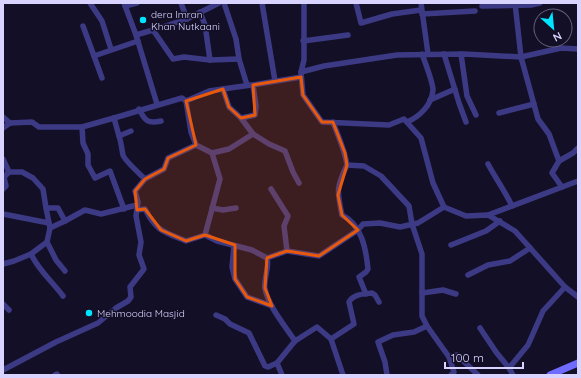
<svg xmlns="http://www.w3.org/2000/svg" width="581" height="378" font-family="Quicksand,sans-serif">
  <rect width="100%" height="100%" fill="#130f26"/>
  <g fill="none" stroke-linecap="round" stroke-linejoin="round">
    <g stroke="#3d3a85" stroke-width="5.5">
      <path d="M 90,3 L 102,21 L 111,49"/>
      <path d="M 124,3 L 136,35 L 157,104"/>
      <path d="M 181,3 L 187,19"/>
      <path d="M 219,3 L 187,19 L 153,30 L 173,59 L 184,57 L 210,60 L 239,59"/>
      <path d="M 224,3 L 236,39 L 239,59 L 247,85"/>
      <path d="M 262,3 L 275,81"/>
      <path d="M 356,3 L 361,23 L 392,14 L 421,10"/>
      <path d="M 421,3 L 428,54"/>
      <path d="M 515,3 L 521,57 L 538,119 L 549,134 L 559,161 L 552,173 L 562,187"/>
      <path d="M 125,6 L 137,3"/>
      <path d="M 482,6 L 531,5 L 540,3"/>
      <path d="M 200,12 L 205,25 L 210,60"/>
      <path d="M 422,14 L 475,11"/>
      <path d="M 83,26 L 94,56 L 138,41"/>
      <path d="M 136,35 L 153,30"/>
      <path d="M 303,41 L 348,35"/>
      <path d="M 444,54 L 459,103 L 466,122"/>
      <path d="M 461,54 L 467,96 L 476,115"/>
      <path d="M 94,56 L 102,78"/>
      <path d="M 301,72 L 304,60 L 304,3"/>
      <path d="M 223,89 L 209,91 L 186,101 L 191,132 L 196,145 L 212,153 L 229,149 L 253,134"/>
      <path d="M 430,100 L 455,89"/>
      <path d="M 139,109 C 145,121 148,124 161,121"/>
      <path d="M 499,113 L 534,104"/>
      <path d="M 3,117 L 10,123"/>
      <path d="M 241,118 L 229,107 L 223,89 L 251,85"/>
      <path d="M 333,122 C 338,136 345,150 347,165"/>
      <path d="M 407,122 C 419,117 432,105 433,90 C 433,83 425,62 422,54"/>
      <path d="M 82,127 L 83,143 L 88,154 L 88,165 L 95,178 L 110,171 L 124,209"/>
      <path d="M 3,128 L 10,123 L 32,122 L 39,127 L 82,127 L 114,118"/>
      <path d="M 119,136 L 114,118 L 182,98 L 186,101"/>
      <path d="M 3,159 L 9,172 L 22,172 L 33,178 L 43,189 L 46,208 L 58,208 L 65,221 L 85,210 L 101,214 L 137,205"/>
      <path d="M 559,161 L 573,153 L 578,148"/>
      <path d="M 488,164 C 496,179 505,191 512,206"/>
      <path d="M 145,179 L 164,169 L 168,158 L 196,145"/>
      <path d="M 299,183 L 293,172 L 285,151 L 269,144 L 253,134 L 241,118 L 255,115 L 256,106 L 253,85 L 301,77"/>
      <path d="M 3,189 L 6,186 L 4,177 L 9,172"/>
      <path d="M 271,189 L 288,216 L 284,226 L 287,251"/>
      <path d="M 444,207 L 433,183 L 421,138 L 404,119 L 389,125 L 322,122 L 303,95 L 301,72 L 324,66 L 397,55 L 464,54 L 521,57 L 561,48 L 578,49"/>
      <path d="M 212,208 L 223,210 L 236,208"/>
      <path d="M 137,210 L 145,209 C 156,231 164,232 186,241 L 205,235 L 217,241 L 252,250 L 267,258 C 270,268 263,279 265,289 C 269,307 285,326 295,341 L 277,363 L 282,375"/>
      <path d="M 3,214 L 49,223"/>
      <path d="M 488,215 L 578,181"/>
      <path d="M 50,228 L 65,221"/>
      <path d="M 205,235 L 220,179 L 212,153"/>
      <path d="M 47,242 L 56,260 L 65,271"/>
      <path d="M 451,245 L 486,231 L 500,221"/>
      <path d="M 234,246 L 232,267 L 235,279 L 247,297 L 272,306"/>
      <path d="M 31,254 C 39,271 52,281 63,296"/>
      <path d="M 267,258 L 287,251 L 319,256 L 358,230 L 363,224 L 380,223 L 400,227 L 418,223 L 444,207 L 466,216 L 488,215 L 515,231 L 565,287 L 578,297"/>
      <path d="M 3,264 L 14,261 L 31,254 L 47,242 L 50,228 L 46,208"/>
      <path d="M 468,275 L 488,265 L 510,261 L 530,248"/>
      <path d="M 422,293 L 443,290 L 456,294"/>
      <path d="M 366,294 L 359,277 L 366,272 L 368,269 C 366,249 362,225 342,215 C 337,191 336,188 347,165 L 364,166 L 381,176 L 409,206 L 412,224 L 422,254 L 422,316 L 427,326"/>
      <path d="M 3,304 L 9,310"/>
      <path d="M 216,315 L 225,319 L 230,324 L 249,333 L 265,366 L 268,367 L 277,363"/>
      <path d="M 480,328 L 496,352 L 509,368"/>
      <path d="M 331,339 L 354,324 L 349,302 C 353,294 364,294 372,293 L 375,295 L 379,302"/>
      <path d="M 295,341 L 317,327 L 331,339 L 343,375"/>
      <path d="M 3,370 L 56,342 L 98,323 L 116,308 L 128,301 L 131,297 L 130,287 L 144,269 L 139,255 L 141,242 L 136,216 L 138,202 L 135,191 L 145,179 C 140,174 125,161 123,155 C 122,151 121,141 119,136 L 131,131"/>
      <path d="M 55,375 L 57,374"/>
      <path d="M 387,375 L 385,362 L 378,342 L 393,335 L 414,332 L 427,326 L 449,357"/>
      <path d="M 451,375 L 454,372 L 449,357 L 457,355 L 478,375"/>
      <path d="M 513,375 L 509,368 L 528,345 L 543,311 L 565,287"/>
    </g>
    <path stroke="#6f6bff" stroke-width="7" d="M 550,375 L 578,363"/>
  </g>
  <path fill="#e8590c" fill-opacity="0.2" stroke="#e8590c" stroke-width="3" stroke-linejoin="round" d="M 301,77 L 303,95 L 322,122 L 333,122 L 345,153 L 347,165 L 338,195 L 342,215 L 358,230 L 319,256 L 287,251 L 267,258 L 265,288 L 272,306 L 247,297 L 235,279 L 235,245 L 205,235 L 186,241 L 161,230 L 145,209 L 137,210 L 135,191 L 145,179 L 164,169 L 168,158 L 196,145 L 186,101 L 223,89 L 229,107 L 241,118 L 255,115 L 253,85 Z"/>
  <g fill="#00e5ff" stroke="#130f26" stroke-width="1.5">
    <circle cx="143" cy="20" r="4"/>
    <circle cx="89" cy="313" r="4"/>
  </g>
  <g text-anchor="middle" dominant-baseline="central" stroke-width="3" stroke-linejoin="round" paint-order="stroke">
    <g font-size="10" fill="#d9d4ff" stroke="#130f26" text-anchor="start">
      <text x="151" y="14">dera Imran<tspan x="151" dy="12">Khan Nutkaani</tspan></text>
      <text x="97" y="313">Mehmoodia Masjid</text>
    </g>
  </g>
  <rect width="581" height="378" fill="none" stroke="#d9d4ff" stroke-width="8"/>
  <g transform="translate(553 28) rotate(153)"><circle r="19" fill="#130f26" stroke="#625e7d"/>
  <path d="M0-3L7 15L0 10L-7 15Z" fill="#00e5ff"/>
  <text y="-6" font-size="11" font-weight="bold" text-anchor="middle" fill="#d9d4ff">N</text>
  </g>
  <path d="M445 362v6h78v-6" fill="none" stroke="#d9d4ff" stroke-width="2"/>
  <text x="451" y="362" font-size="12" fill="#d9d4ff" stroke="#130f26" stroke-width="3" paint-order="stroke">100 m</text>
</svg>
